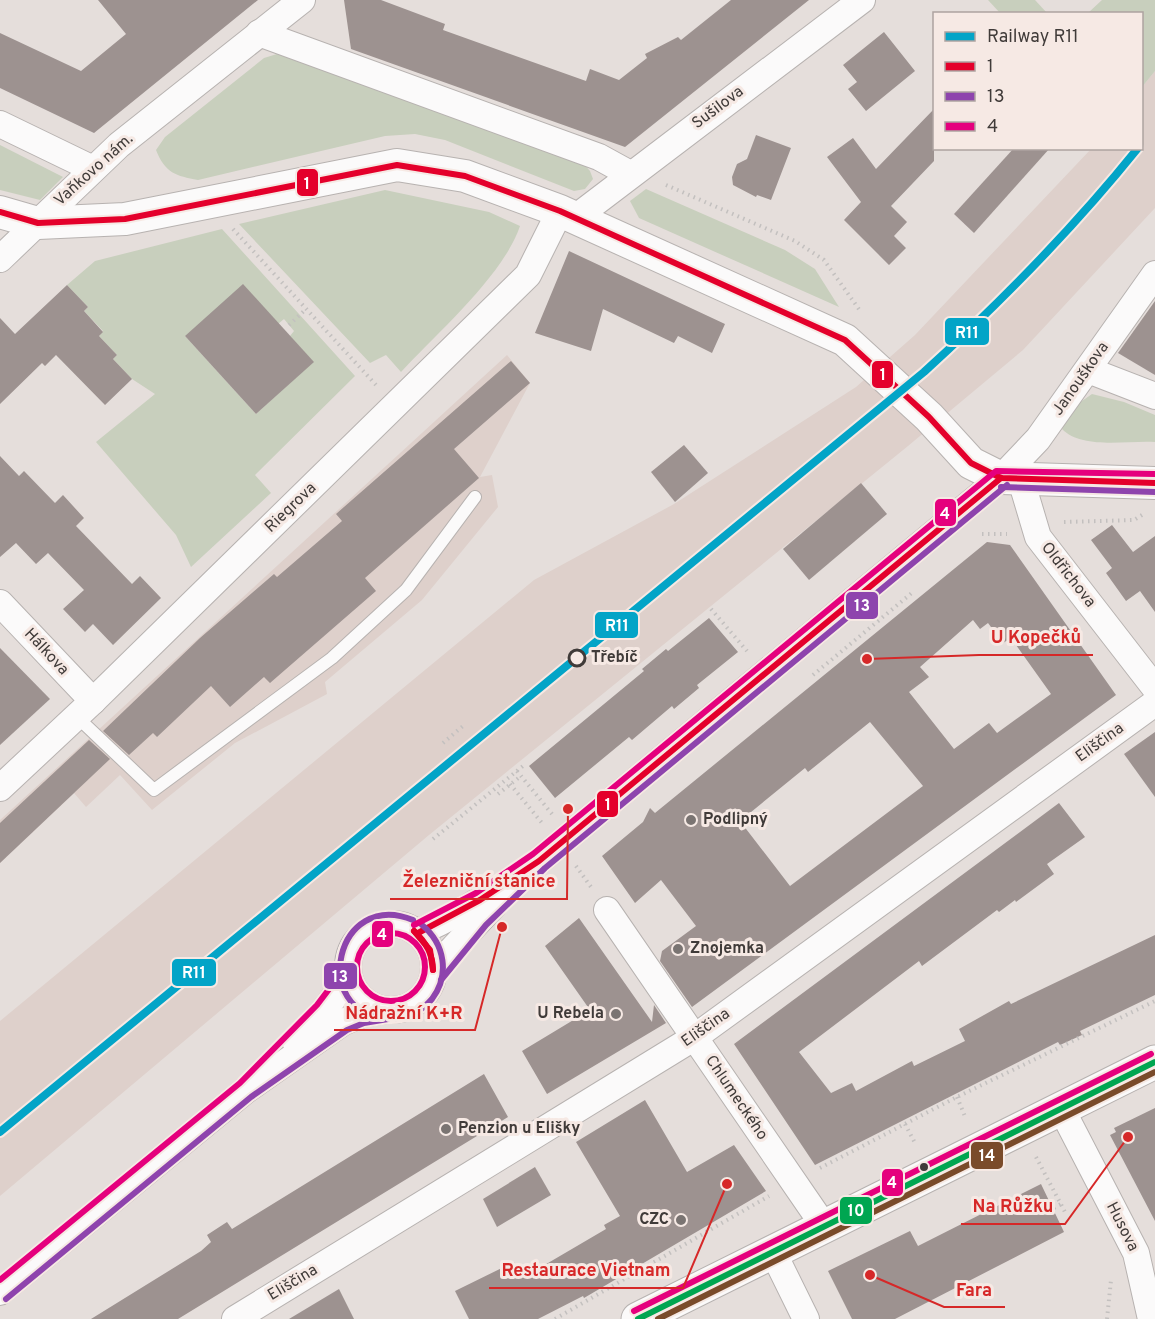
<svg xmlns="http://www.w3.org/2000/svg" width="1155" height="1319" font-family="Overpass,sans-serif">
  <rect width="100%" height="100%" fill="#e5dedb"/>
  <g fill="#ded0cb">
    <path d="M 1155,71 L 1155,208 L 1023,350 L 908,446 L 429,835 L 0,1196 L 0,1021 L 534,580 L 674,504 L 856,387 L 915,335 L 1091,149 L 1142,148 L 1142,87 Z"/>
    <path d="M 507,355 L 530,383 L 480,477 L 492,475 L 498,507 L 422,600 L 325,682 L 327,694 L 235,743 L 152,810 L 120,775 L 86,807 L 74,793 L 0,863 L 0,820 Z"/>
  </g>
  <g fill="#c8cfbd" fill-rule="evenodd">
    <path d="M 988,0 L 1035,0 L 1047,13 L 1000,13 Z"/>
    <path d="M 1102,0 L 1155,0 L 1155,71 L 1142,87 L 1142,14 L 1088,13 Z"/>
    <path d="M 277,54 L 583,163 L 590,171 L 593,179 L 585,189 L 574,191 L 445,140 L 415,134 L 385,136 L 198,180 C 176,176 165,173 156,150 L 165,137 L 264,58 Z"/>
    <path d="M 0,145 L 63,177 L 40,200 L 0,190 Z"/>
    <path d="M 646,189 L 785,250 L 815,269 L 839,307 L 639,218 L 630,201 Z"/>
    <path d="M 385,190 L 489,212 L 520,226 C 503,276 437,333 401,372 L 386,355 L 370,363 L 239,224 Z"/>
    <path d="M 222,229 L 355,376 L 255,475 L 271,493 L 191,567 L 176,535 L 96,442 L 155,394 L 132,379 L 113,359 L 117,355 L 99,336 L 103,331 L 84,311 L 88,307 L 67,285 L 95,261 ZM 284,319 L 294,331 L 290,336 L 313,362 L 256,414 L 185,336 L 278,324 Z"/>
    <path d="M 1092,394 L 1124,402 L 1155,415 L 1155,442 C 1129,440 1082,450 1062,429 L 1072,408 Z"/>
  </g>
  <g fill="#9d9290" fill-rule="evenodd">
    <path d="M 98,0 L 258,0 L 94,133 L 0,88 L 0,33 L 81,71 L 126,34 Z"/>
    <path d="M 344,0 L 381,0 L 445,24 L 443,30 L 586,81 L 590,69 L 619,80 L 647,58 L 645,54 L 678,37 L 681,40 L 731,0 L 809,0 L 625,147 L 351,49 Z"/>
    <path d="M 884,32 L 915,71 L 866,111 L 848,89 L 857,82 L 843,65 Z"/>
    <path d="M 934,109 L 934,161 L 891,206 L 907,222 L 894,236 L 906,248 L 889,265 L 844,220 L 861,202 L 827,157 L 853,138 L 876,169 Z"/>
    <path d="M 756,135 L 791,148 L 771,200 L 757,195 L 756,197 L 733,185 L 732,177 L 737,164 L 747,159 Z"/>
    <path d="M 1014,148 L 1050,148 L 974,233 L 954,214 Z"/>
    <path d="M 569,251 L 725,324 L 712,353 L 678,336 L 674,343 L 603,309 L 591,351 L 535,333 Z"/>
    <path d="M 243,284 L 314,362 L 256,414 L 185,336 Z"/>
    <path d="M 67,285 L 88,307 L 84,311 L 103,332 L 99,336 L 117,355 L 113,359 L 132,379 L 105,405 L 56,355 L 45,366 L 42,363 L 0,404 L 0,318 L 15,334 Z"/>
    <path d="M 1155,301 L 1155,375 L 1118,353 Z"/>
    <path d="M 511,361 L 530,383 L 454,449 L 479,478 L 365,578 L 376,591 L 270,683 L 264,677 L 230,707 L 211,686 L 157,737 L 153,733 L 129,755 L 103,731 L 200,638 L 274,574 L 277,577 L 342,521 L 336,514 Z"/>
    <path d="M 684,445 L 708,473 L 675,502 L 651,472 Z"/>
    <path d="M 0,456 L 19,476 L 24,471 L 55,503 L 63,495 L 84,518 L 76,526 L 132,584 L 140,576 L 161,598 L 113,645 L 93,624 L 85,632 L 63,609 L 84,590 L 48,553 L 36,564 L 16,543 L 0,557 Z"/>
    <path d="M 861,483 L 887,514 L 809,580 L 783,549 Z"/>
    <path d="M 1112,525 L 1133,552 L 1155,536 L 1155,612 L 1140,591 L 1126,601 L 1106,573 L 1112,568 L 1091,540 Z"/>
    <path d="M 987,542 L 1010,545 L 1116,695 L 692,1007 L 660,961 L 662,951 L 696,926 L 661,880 L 635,903 L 602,856 L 643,822 L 650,808 L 655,813 ZM 973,620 L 980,629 L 988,623 L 1003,643 L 1011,638 L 1051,694 L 997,733 L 989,723 L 954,749 L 909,692 L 929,677 L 920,667 ZM 870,722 L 923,786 L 790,886 L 740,821 L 805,768 L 808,772 Z"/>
    <path d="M 709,618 L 738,652 L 697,685 L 699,688 L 674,709 L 672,706 L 632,740 L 629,737 L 555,798 L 529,766 L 644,671 L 642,669 L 666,649 L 668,651 Z"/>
    <path d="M 0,648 L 50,699 L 0,745 Z"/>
    <path d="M 1155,732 L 1155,797 L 1124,754 Z"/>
    <path d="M 89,740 L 110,759 L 0,863 L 0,823 Z"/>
    <path d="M 1059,803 L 1085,837 L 1047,864 L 1054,874 L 1016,902 L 1015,900 L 999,912 L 997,910 L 922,966 L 919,961 L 799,1052 L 831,1093 L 852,1083 L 856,1091 L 912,1061 L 914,1066 L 965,1041 L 959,1029 L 1009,1001 L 1011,1004 L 1155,935 L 1155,995 L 1080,1031 L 1082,1035 L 1060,1045 L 1058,1042 L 815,1165 L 734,1044 Z"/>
    <path d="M 579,918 L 652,1022 L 654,1005 L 666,1023 L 547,1094 L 522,1051 L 590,1010 L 545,946 Z"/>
    <path d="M 484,1074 L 508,1117 L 178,1319 L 91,1319 L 201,1251 L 211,1242 L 207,1235 L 227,1222 L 232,1229 Z"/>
    <path d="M 645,1100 L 687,1172 L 734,1145 L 766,1191 L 584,1298 L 583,1296 L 538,1319 L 469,1319 L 455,1291 L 514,1262 L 521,1275 L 548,1263 L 606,1229 L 604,1225 L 620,1216 L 576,1142 Z"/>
    <path d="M 1155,1108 L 1155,1221 L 1110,1135 L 1116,1132 L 1114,1128 Z"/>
    <path d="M 535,1167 L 551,1195 L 497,1227 L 483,1199 Z"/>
    <path d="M 1041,1184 L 1064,1232 L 895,1319 L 852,1319 L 828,1271 L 910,1231 L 918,1246 Z"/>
    <path d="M 339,1289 L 354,1319 L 289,1319 Z"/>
  </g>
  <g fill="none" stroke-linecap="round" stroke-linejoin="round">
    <g stroke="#b7b2b0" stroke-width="14">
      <path id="service" d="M 76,716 L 154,790 L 332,658 L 406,590 L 475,497"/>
    </g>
    <g stroke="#b7b2b0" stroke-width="28">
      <g id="minor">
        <path d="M 259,33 L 599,157 L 630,174"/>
        <path d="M 0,124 L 93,169"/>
        <path d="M 575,218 L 862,0"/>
        <path d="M 0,259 L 119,145 L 302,0"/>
        <path d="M 1088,370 L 1155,396"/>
        <path d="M 1021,480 L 1038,537 L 1155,688"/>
        <path d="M 0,603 L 93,701"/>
        <path d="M 0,788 L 93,701 L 528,275 L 560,211"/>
        <path d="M 607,910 L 824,1226"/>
        <circle cx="391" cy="967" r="43"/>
        <path d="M 418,933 C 462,913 500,890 539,861 L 1001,478 L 1038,439 L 1155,274"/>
        <path d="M 434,974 L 445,957 L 494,905"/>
        <path d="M 295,1041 L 324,1011 L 349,977"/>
        <path d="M 1061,1108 L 1136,1253 L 1151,1319"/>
        <path d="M 773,1252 L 806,1319"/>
        <path d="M 0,1292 L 246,1090 L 343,1022 L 362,1014 L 387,1010"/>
        <path d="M 235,1319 L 695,1037 L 1155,703"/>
      </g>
    </g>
    <g stroke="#b7b2b0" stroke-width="34">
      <path id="tertiary" d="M 0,212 L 38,223 L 125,219 L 397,165 L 465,176 L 560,211 L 845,340 L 929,417 L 971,463 L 1001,478 L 1155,483"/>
    </g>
    <g stroke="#b7b2b0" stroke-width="35">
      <path id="primary" d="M 638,1319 L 1155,1062"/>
    </g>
    <g stroke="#c3c0bf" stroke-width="4" stroke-dasharray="1.5 4.5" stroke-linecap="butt">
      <path d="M 666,185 L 795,241 L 824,260 L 861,312"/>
      <path d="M 233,229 L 376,385"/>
      <path d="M 289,325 L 305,310"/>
      <path d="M 1064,522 L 1134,520 L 1142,515"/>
      <path d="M 982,534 L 1007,534"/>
      <path d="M 711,609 L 747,651"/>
      <path d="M 813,675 L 913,592"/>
      <path d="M 443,743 L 463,726"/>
      <path d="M 517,771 L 552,814"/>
      <path d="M 510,784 L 542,823"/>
      <path d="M 498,794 L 521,776"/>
      <path d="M 433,839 L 523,766"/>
      <path d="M 576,866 L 591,887"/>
      <path d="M 957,1097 L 966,1119"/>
      <path d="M 905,1124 L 915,1143"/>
      <path d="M 1036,1157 L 1065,1212"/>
      <path d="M 820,1168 L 957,1097 L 1155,1001"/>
      <path d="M 1054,1208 L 1061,1204"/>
      <path d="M 555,1319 L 769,1196"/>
      <path d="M 1107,1319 L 1111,1280"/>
    </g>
    <use href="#service" stroke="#fbfafa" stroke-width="12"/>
    <use href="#minor" stroke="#fbfafa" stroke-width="26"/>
    <use href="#tertiary" stroke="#fbfafa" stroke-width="32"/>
    <use href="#primary" stroke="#fbfafa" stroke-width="33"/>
    <g stroke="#f6e9e4" stroke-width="10">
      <g id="bus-1">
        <path d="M 0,212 L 38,223 L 125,219 L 397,165 L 465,176 L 560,211 L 845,340 L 929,417 L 971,463 L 1001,478 L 1155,483"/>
        <path d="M 414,931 L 430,950 L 433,970"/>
        <path d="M 414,931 C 426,942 433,954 433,970"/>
        <path d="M 418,933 L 480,900 L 539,861 L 1001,478"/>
      </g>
    </g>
    <g stroke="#f6e9e4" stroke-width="10">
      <g id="bus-2">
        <path d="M 1001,487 L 1155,492"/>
        <path d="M 413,920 C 336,888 308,1013 388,1019 C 405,1020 421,1012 432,999 C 450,975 445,944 422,925"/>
        <path d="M 441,980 L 486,925 L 545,868 L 1007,485"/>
        <path d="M 6,1299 L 251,1097 L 347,1030 L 364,1023 L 388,1019"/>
      </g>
    </g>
    <g stroke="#f6e9e4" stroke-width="10">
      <g id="bus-3">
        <path d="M 414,925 L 476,893 L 533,854 L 996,471 L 1155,474"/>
        <circle cx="391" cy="967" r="34"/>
        <path d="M 0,1280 L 240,1083 L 317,1005 L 342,972"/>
        <path d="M 634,1311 L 1151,1054"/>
      </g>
    </g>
    <g stroke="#f6e9e4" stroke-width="10">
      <path id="bus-4" d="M 638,1319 L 1155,1062"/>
    </g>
    <g stroke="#f6e9e4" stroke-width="10">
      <path id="bus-5" d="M 658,1319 L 1155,1072"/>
    </g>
    <use href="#bus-1" stroke="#e4002b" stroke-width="6"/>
    <use href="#bus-2" stroke="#8e44ad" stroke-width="6"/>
    <use href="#bus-3" stroke="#e5007d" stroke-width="6"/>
    <use href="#bus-4" stroke="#00a651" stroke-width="6"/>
    <use href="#bus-5" stroke="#7a4b2a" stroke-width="6"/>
    <g stroke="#f6e9e4" stroke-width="12">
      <path id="rail-1" d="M 0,1132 L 924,372 C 1001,302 1072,230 1138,148"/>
    </g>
    <use href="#rail-1" stroke="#03a4c7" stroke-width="8"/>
  </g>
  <circle fill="#f6e9e4" stroke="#403b39" stroke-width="3" cx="577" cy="658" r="8"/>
  <g fill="#7a7472" stroke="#f6e9e4" stroke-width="2">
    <circle cx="691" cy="820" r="6"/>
    <circle cx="678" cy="949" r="6"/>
    <circle cx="616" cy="1014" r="6"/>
    <circle cx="446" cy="1129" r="6"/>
    <circle cx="681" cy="1220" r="6"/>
  </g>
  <circle fill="#403b39" stroke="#f6e9e4" stroke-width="2" cx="924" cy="1167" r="5"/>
  <g text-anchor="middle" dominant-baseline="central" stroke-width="6" stroke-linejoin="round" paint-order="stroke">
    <g font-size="16" fill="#403b39" stroke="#f6e9e4">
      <text transform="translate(718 108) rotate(-37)">Sušilova</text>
      <text transform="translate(94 170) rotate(-42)">Vaňkovo nám.</text>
      <text transform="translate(1081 379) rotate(-55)">Janouškova</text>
      <text transform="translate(291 508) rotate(-44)">Riegrova</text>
      <text transform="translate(1068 575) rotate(52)">Oldřichova</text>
      <text transform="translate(46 652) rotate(47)">Hálkova</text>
      <text transform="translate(1100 743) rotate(-36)">Eliščina</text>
      <text transform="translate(706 1028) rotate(-35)">Eliščina</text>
      <text transform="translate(736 1098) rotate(56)">Chlumeckého</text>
      <text transform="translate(1122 1227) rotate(63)">Husova</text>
      <text transform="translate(293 1283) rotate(-31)">Eliščina</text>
    </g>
    <g font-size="16" font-weight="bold" fill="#403b39" stroke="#f6e9e4" text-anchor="start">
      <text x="591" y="658">Třebíč</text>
    </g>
    <g font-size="16" font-weight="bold" fill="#403b39" stroke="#f6e9e4" text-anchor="start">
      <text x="703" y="820">Podlipný</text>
      <text x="690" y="949">Znojemka</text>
      <text x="604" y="1014" text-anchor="end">U Rebela</text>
      <text x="458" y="1129">Penzion u Elišky</text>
      <text x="669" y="1220" text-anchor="end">CZC</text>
    </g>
  </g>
  <path fill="none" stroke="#d62828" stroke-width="2" d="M867 659L979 655H1093M568 809L567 899H390M502 927L475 1030H334M1128 1137L1065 1224H961M727 1184L683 1288H489M870 1275L944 1307H1005"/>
  <g fill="#d62828" stroke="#f6e9e4" stroke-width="2">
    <circle cx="867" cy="659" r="6"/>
    <circle cx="568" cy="809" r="6"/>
    <circle cx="502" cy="927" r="6"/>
    <circle cx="1128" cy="1137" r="6"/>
    <circle cx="727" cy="1184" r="6"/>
    <circle cx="870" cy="1275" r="6"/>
  </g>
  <g font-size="18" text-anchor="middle" font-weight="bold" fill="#d62828" stroke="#f6e9e4" stroke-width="6" stroke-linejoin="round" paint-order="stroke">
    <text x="1036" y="643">U Kopečků</text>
    <text x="479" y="887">Železniční stanice</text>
    <text x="404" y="1019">Nádražní K+R</text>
    <text x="1013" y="1212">Na Růžku</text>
    <text x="586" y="1276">Restaurace Vietnam</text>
    <text x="974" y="1296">Fara</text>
  </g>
  <g stroke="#f6e9e4" stroke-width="2">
    <rect x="296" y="168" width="23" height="29" rx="6" fill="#e4002b"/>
    <rect x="944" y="317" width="46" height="29" rx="6" fill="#03a4c7"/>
    <rect x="871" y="360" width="23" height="29" rx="6" fill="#e4002b"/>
    <rect x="934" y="498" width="23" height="29" rx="6" fill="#e5007d"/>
    <rect x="845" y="591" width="34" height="29" rx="6" fill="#8e44ad"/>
    <rect x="594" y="611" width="45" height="28" rx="6" fill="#03a4c7"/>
    <rect x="596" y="790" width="23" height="28" rx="6" fill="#e4002b"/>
    <rect x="371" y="920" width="23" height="28" rx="6" fill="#e5007d"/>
    <rect x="171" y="958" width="46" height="29" rx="6" fill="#03a4c7"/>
    <rect x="323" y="962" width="35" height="28" rx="6" fill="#8e44ad"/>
    <rect x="970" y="1141" width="34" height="29" rx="6" fill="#7a4b2a"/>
    <rect x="881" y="1168" width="23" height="29" rx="6" fill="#e5007d"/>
    <rect x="839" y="1196" width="34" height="29" rx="6" fill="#00a651"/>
  </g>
  <g font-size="16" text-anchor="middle" font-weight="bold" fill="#fff">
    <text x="307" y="189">1</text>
    <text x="967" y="338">R11</text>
    <text x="883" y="380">1</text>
    <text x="945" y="519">4</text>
    <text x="862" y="611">13</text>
    <text x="617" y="631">R11</text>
    <text x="608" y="810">1</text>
    <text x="382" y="940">4</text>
    <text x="194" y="978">R11</text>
    <text x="340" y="982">13</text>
    <text x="987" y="1161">14</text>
    <text x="892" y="1188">4</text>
    <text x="856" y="1216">10</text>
  </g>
  <rect x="933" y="12" width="210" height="138" fill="#f6e9e4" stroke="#ada3a0" stroke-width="1.5"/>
  <rect x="945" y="32" width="30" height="9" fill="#03a4c7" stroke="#ada3a0" stroke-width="1.5"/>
  <text x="987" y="42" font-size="18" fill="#403b39">Railway R11</text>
  <rect x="945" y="62" width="30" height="9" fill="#e4002b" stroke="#ada3a0" stroke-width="1.5"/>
  <text x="987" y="72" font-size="18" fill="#403b39">1</text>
  <rect x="945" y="92" width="30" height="9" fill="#8e44ad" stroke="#ada3a0" stroke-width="1.5"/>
  <text x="987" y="102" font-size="18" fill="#403b39">13</text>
  <rect x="945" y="122" width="30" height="9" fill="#e5007d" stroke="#ada3a0" stroke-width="1.5"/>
  <text x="987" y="132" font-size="18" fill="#403b39">4</text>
</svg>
